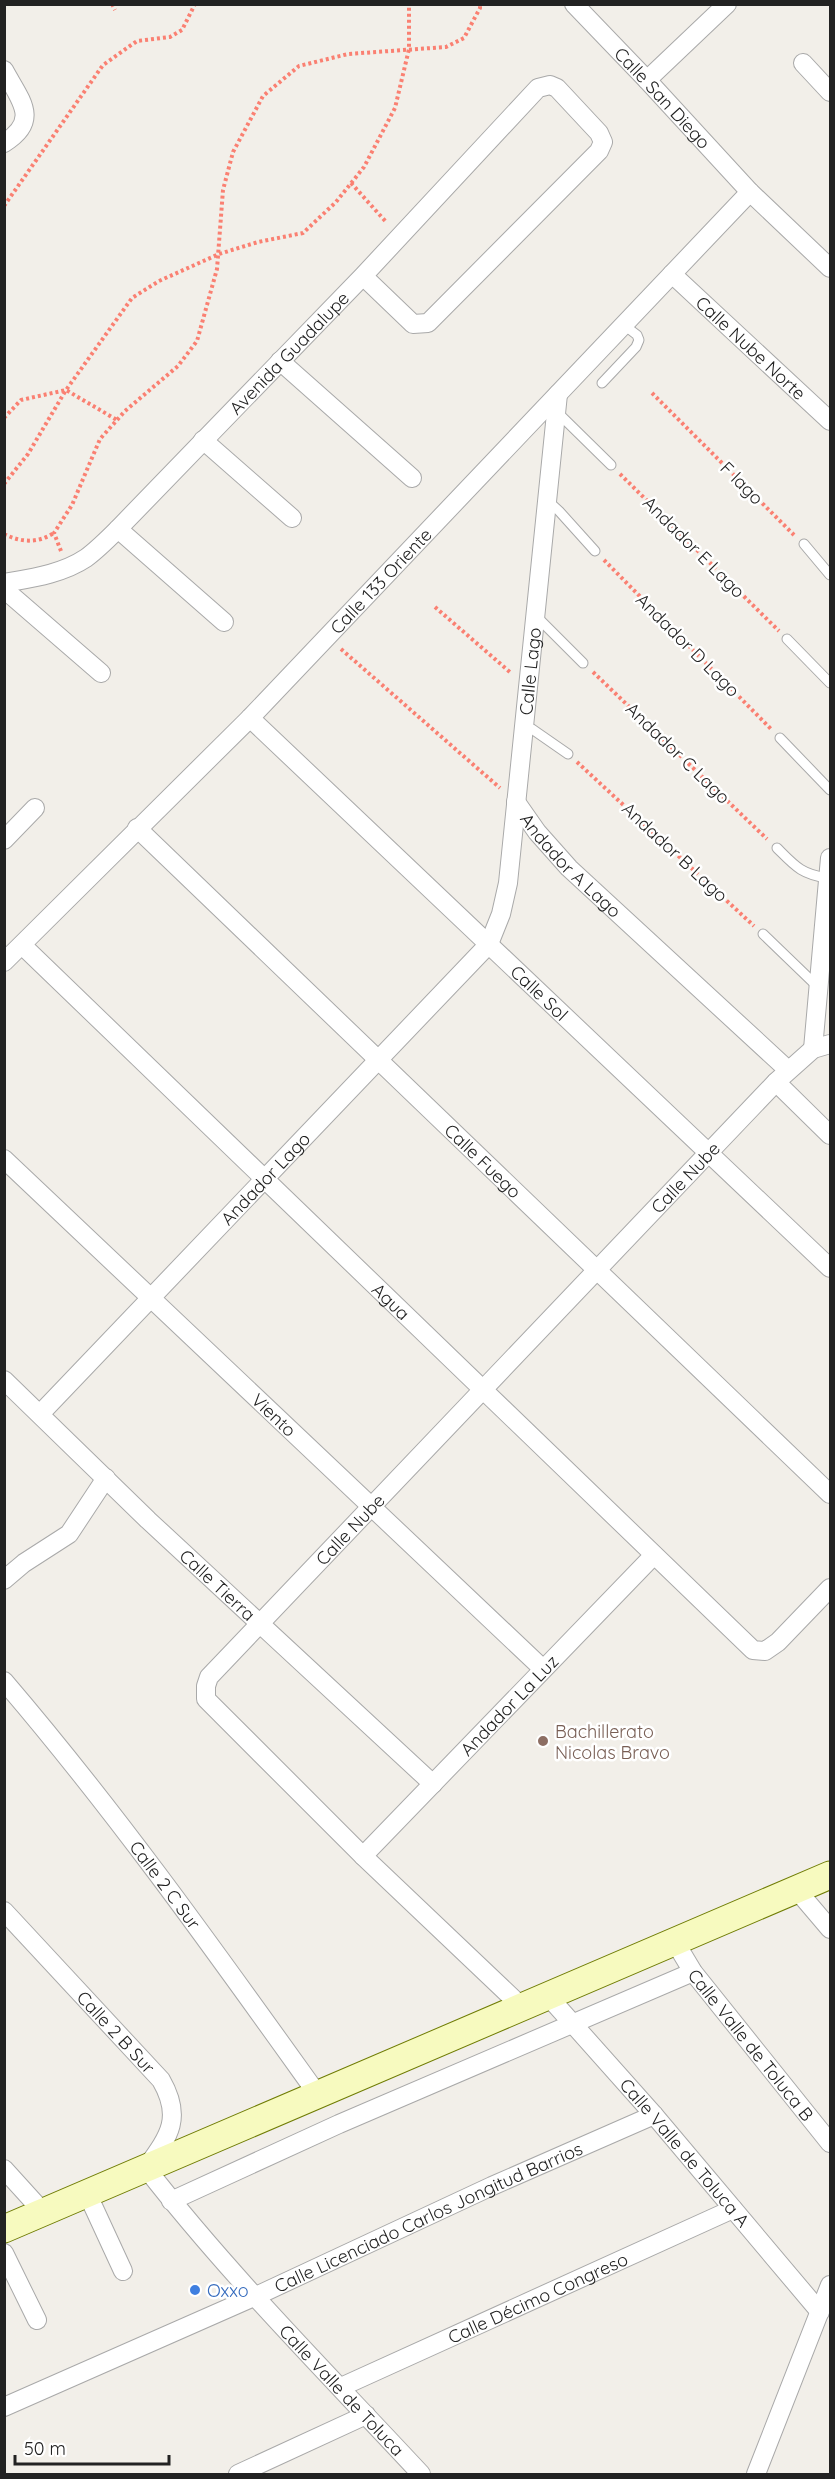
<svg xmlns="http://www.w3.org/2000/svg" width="835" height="2479" font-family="Quicksand,sans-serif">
  <rect width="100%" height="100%" fill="#f2efe9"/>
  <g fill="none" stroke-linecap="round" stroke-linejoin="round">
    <g stroke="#a9a9a9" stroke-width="11">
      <g id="service">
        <path d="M 602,383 L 636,347 L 639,340 L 637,335 L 624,325"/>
        <path d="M 556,411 L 611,465"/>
        <path d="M 547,500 L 559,511 L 595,551"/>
        <path d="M 804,544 L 830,575"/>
        <path d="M 537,617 L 583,663"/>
        <path d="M 787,639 L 830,683"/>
        <path d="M 523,726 L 532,729 L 568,754"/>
        <path d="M 780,738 L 830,790"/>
        <path d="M 777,848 C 795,866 801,874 827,878"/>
        <path d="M 763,934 L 818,987"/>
      </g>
    </g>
    <g stroke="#a9a9a9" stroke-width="20">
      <g id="minor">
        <path id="s1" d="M 574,4 L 647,80 L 750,192 L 830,268"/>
        <path d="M 803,63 L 830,92"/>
        <path d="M 4,70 C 20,100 41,120 4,143"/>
        <path d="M 647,80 L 727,4"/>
        <path id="s2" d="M 672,274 L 830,421"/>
        <path d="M 280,361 L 412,478"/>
        <path d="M 203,440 L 292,518"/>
        <path d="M 118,529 L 224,622"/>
        <path id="s3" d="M 4,583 C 32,578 62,574 86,558 C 97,550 108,539 118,529 L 363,276 L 538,88 L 550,85 L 557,88 L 599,133 L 603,142 L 599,151 L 428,323 L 413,324 L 363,276"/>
        <path d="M 4,589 L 101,673"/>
        <path id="s4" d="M 250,718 L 830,1268"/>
        <path id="s5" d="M 516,802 L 537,832 L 569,868 L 788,1070"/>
        <path id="s6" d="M 137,828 L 830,1494"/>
        <path d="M 4,840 L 35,808"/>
        <path id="s7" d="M 22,945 L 753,1650 L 765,1651 L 778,1642 L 830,1588"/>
        <path id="s8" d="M 4,962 L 250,718 L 750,192"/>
        <path d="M 813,1049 L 830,858"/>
        <path d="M 776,1082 L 830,1135"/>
        <path id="s9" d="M 4,1159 L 543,1669"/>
        <path id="s10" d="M 4,1380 L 148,1520 L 433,1784"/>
        <path id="s11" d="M 40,1414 L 489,944 L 501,914 L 508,883 L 558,394"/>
        <path d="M 4,1580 L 24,1563 L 69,1534 L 106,1478"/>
        <path id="s12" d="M 4,1681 C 117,1813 217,1954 318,2095"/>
        <path id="s13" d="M 363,1856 L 654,1555"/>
        <path d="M 796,1889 L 830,1929"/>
        <path id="s14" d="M 4,1911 L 161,2080 C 183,2118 169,2136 146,2168 C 230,2276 328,2374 421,2474"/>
        <path id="s15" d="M 675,1942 L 693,1972 L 830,2143"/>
        <path id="s16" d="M 548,1996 L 654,2115 L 820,2312"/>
        <path id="s17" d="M 522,2007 L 363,1856 L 206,1699 L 206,1686 L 209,1677 L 776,1082 L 813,1049 L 830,1044"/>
        <path d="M 4,2169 L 43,2212"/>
        <path d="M 87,2193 L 123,2271"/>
        <path d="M 171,2201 L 339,2124 L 693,1972"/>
        <path d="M 4,2253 L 37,2320"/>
        <path id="s18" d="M 341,2387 L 733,2209"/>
        <path id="s19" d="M 4,2407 L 256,2296 L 492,2186 L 654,2115"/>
        <path d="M 238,2474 L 366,2415"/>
        <path d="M 756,2474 L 830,2285"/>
      </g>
    </g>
    <g stroke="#707d05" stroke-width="29">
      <path id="secondary" d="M 4,2229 L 830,1875"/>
    </g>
    <g stroke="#fa8072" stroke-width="4" stroke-dasharray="3 3" stroke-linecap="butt">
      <path d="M 112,4 L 115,10"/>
      <path d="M 351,183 L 387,223"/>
      <path d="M 4,206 L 103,65 L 137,41 L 170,37 L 182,30 L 195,4"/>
      <path d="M 652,393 L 794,535"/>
      <path d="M 4,418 L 21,400 L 66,390 L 117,420"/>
      <path d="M 620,474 L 779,631"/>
      <path d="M 4,484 L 28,454 L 66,390 L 132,298 L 159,281 L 219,254 L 258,242 L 303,233 L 336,202 L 364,167 L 395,108 L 409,49 L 409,4"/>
      <path d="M 4,534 C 22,543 38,543 54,533"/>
      <path d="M 61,551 L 54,533 L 72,505 L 100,439 L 125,411 L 178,366 L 197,341 L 217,269 L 223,190 L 233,152 L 263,96 L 299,66 L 348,54 L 446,47 L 464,38 L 480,8 L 480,4"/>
      <path d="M 604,560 L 772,730"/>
      <path d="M 435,607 L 511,673"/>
      <path d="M 341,649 L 500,788"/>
      <path d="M 593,672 L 767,839"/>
      <path d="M 577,762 L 754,926"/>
    </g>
    <use href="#service" stroke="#fff" stroke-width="9"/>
    <use href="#minor" stroke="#fff" stroke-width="18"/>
    <use href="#secondary" stroke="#f7fabf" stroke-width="27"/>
  </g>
  <circle fill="#8d6e63" stroke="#fff" stroke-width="2" cx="543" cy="1741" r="6"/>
  <circle fill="#3f7fe0" stroke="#fff" stroke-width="2" cx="195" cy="2290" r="6"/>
  <g text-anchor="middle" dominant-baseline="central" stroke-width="5" stroke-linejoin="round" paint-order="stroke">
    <g font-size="18" fill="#222" stroke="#fff">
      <text stroke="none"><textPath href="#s1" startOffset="129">Calle San Diego</textPath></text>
      <text stroke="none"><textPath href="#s2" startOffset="108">Calle Nube Norte</textPath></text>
      <text stroke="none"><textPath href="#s3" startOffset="375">Avenida Guadalupe</textPath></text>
      <text transform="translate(742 483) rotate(45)">F lago</text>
      <text transform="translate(694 547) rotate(45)">Andador E Lago</text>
      <text stroke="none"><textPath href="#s8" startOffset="536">Calle 133 Oriente</textPath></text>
      <text transform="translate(688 645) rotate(45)">Andador D Lago</text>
      <text stroke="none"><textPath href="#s11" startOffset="927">Calle Lago</textPath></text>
      <text transform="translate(678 753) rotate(44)">Andador C Lago</text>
      <text transform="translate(675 852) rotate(43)">Andador B Lago</text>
      <text stroke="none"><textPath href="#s5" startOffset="84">Andador A Lago</textPath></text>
      <text stroke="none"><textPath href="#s4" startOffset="399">Calle Sol</textPath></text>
      <text stroke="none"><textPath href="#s6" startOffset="480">Calle Fuego</textPath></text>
      <text stroke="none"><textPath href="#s11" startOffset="326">Andador Lago</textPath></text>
      <text stroke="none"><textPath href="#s17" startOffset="1154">Calle Nube</textPath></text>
      <text stroke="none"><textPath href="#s7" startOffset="513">Agua</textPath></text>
      <text stroke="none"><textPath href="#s9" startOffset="372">Viento</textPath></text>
      <text stroke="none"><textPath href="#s17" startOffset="668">Calle Nube</textPath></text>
      <text stroke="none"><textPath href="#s10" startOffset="296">Calle Tierra</textPath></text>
      <text stroke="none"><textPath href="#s13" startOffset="210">Andador La Luz</textPath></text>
      <text stroke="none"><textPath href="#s12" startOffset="260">Calle 2 C Sur</textPath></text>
      <text stroke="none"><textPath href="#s14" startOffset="165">Calle 2 B Sur</textPath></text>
      <text stroke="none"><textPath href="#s15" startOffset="128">Calle Valle de Toluca B</textPath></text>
      <text stroke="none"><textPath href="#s16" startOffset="208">Calle Valle de Toluca A</textPath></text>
      <text stroke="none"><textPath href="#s19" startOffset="465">Calle Licenciado Carlos Jongitud Barrios</textPath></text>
      <text stroke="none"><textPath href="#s18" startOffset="216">Calle Décimo Congreso</textPath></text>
      <text stroke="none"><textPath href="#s14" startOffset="624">Calle Valle de Toluca</textPath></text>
    </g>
    <g font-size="18" fill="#785e54" stroke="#fff" text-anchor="start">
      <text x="555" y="1731">Bachillerato<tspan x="555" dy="21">Nicolas Bravo</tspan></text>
    </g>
    <g font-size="18" fill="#366cbe" stroke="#fff" text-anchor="start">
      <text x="207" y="2290">Oxxo</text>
    </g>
  </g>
  <rect width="835" height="2479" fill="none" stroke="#222222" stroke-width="12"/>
  <path d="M15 2455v9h154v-9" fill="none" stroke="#222222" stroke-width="3"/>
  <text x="24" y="2455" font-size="18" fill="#222222" stroke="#ffffff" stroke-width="4.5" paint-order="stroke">50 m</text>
</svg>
